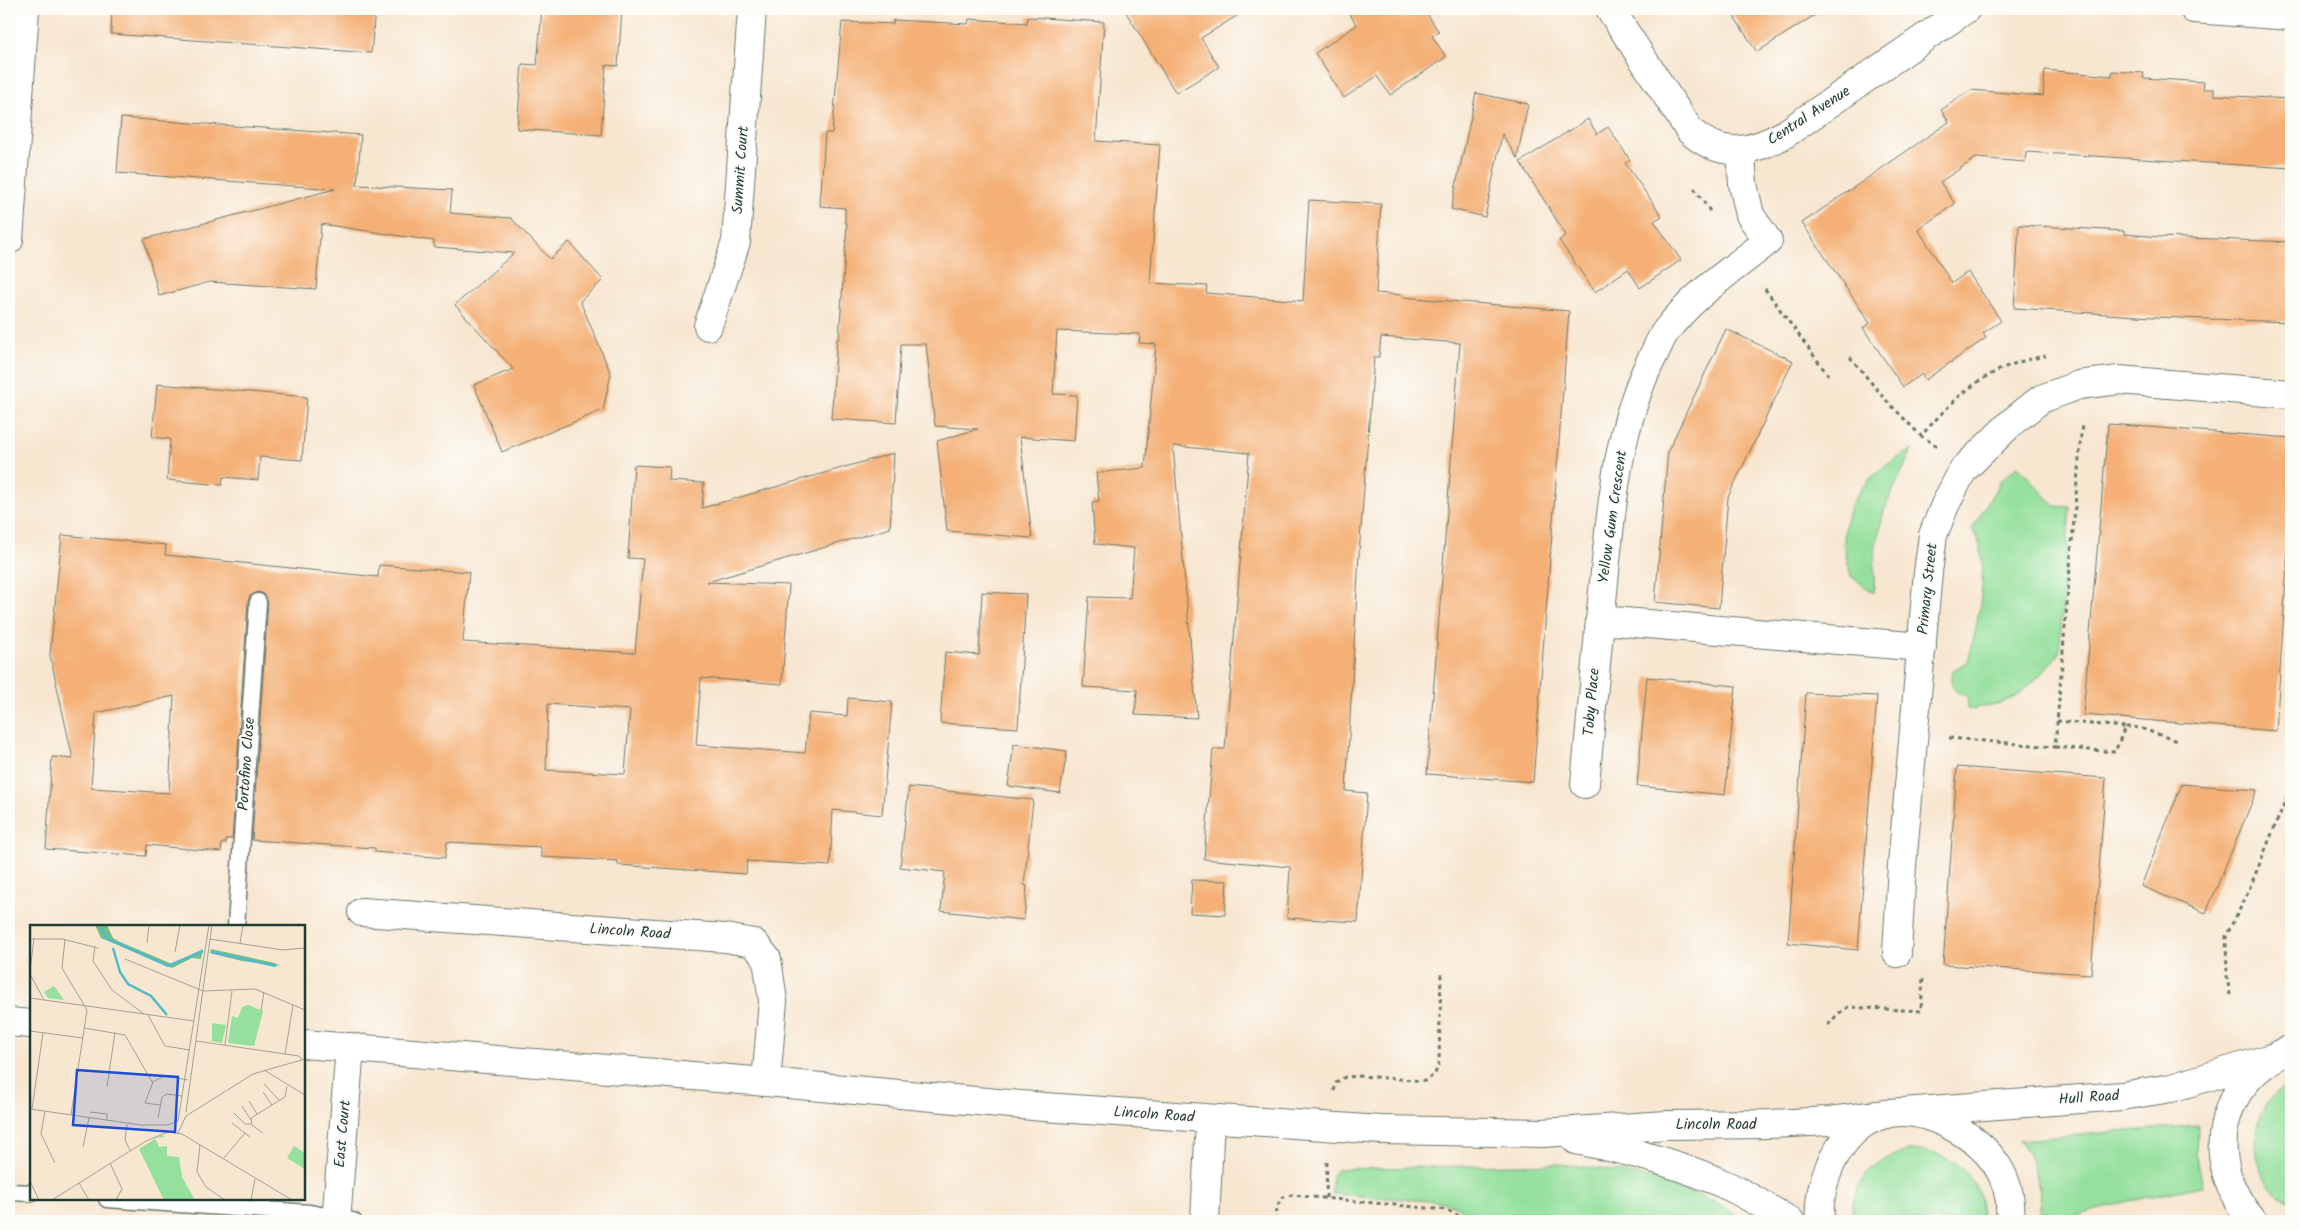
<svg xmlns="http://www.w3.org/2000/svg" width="2300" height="1230" font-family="Kalam,sans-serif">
  <rect width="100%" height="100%" fill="#fdfcf7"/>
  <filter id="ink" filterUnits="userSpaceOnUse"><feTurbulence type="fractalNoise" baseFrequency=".02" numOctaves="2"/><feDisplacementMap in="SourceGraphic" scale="10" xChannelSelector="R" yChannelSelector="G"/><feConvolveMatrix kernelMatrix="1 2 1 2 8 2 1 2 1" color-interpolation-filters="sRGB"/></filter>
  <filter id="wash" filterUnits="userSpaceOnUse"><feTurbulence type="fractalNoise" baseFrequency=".0096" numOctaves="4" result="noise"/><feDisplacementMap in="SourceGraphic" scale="20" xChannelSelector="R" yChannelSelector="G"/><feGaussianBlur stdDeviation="1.12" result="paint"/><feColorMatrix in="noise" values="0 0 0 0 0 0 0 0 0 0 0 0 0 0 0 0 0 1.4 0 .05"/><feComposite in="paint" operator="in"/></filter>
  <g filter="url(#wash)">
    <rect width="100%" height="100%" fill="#f7e6d0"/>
    <g fill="#94e09c" stroke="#5a8e68">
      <path d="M 1912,450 L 1884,510 L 1875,551 L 1874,593 L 1851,576 C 1849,566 1844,553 1844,542 C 1843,496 1875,469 1912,450 Z"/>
      <path d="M 2018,466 L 2055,506 L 2070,507 L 2059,654 L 2034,681 L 2017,696 L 1997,705 L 1967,709 L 1968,696 C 1951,693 1951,685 1953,670 L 1968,662 C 1976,631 1994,555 1972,529 L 2001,480 Z"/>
      <path d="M 2291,1085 L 2291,1202 C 2244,1182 2242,1105 2291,1085 Z"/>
      <path d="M 2198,1125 L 2196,1152 L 2203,1186 L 2129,1201 L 2058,1221 L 2040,1221 C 2041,1191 2038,1164 2019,1140 Z"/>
      <path d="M 1913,1150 C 1956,1154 1983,1176 1982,1221 L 1851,1221 C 1853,1178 1872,1159 1913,1150 Z"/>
      <path d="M 1557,1164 C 1625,1170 1689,1182 1746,1221 L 1468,1221 L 1458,1207 L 1443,1202 L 1332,1194 L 1332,1177 L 1337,1169 Z"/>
    </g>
    <g id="blocks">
      <g fill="#f4b076" fill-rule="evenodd">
        <path d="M 112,9 L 375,9 L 371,53 L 111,34 Z"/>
        <path d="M 542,9 L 622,9 L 618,66 L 606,65 L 601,135 L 517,129 L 522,64 L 537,65 Z"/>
        <path d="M 1124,9 L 1248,9 L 1201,38 L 1219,67 L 1176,93 Z"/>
        <path d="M 1346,9 L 1424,9 L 1439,32 L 1432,36 L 1446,57 L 1390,95 L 1377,76 L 1344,98 L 1315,53 L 1357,25 Z"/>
        <path d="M 1729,9 L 1824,9 L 1757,52 Z"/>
        <path d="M 1028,17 L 1104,22 L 1096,141 L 1160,145 L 1150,283 L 1207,286 L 1206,293 L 1303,301 L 1309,200 L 1381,204 L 1376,293 L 1402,295 L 1402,297 L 1569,311 L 1533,782 L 1427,774 L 1460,343 L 1381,337 L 1379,357 L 1374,357 L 1359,554 L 1346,791 L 1367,793 L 1358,922 L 1287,918 L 1290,867 L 1204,859 L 1213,749 L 1225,749 L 1249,453 L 1173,446 L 1197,718 L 1135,715 L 1137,690 L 1083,687 L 1089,597 L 1130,598 L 1134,548 L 1095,544 L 1092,502 L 1099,501 L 1096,473 L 1145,468 L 1156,344 L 1139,343 L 1140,334 L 1057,331 L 1053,394 L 1077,395 L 1074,441 L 1020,437 L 1032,538 L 947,531 L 937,441 L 978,429 L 935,426 L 926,344 L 901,344 L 896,423 L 831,419 L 837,339 L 839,339 L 847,223 L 845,223 L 845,208 L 820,206 L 825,133 L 832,133 L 842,22 L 893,24 L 893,20 L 968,24 L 969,19 L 1027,23 Z"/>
        <path d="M 2045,70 L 2112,76 L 2112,71 L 2144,73 L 2143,78 L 2204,82 L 2203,89 L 2214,89 L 2214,95 L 2291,99 L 2291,168 L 2026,152 L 2025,162 L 1976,158 L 1940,182 L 1955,204 L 1918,229 L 1952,283 L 1968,272 L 2001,321 L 1983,333 L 1986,338 L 1925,380 L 1922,374 L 1903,387 L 1863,328 L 1870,323 L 1802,223 L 1949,122 L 1941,110 L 1971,90 L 2043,96 Z"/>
        <path d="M 1476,93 L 1528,104 L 1517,158 L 1502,134 L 1485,217 L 1451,209 Z"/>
        <path d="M 121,118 L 361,135 L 357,185 L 452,190 L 450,213 L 511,218 L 550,259 L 569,242 L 603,280 L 580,301 L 611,374 L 603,410 L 502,452 L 474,385 L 513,369 L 455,305 L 514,253 L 434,247 L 434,241 L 321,224 L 316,289 L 210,282 L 159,296 L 144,239 L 335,189 L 117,173 Z"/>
        <path d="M 1588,119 L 1597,134 L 1608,127 L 1630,160 L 1625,163 L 1662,216 L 1654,221 L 1681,260 L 1640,288 L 1628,269 L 1595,292 L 1559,240 L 1566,235 L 1520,162 Z"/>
        <path d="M 2019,225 L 2124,231 L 2124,234 L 2161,237 L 2291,242 L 2291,322 L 2153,317 L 2014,308 Z"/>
        <path d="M 1726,329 L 1793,361 L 1728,497 L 1719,608 L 1655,602 L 1668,451 Z"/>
        <path d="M 157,384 L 307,397 L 302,460 L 260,457 L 258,480 L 223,477 L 222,485 L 167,480 L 170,439 L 152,437 Z"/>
        <path d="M 2108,424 L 2291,438 L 2291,504 L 2276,731 L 2083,715 Z"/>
        <path d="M 894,453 L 890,528 L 707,582 L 789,585 L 782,684 L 701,678 L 696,745 L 805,753 L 809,713 L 847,716 L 848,698 L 892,702 L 882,815 L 833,810 L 830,866 L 747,861 L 746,874 L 618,865 L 618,861 L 541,857 L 541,847 L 447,842 L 445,858 L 375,852 L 375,848 L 252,840 L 268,603 L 264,594 L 258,592 L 250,596 L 248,601 L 232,839 L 226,839 L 226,843 L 222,843 L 221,852 L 147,845 L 146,856 L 46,849 L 52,757 L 73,759 L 50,655 L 62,535 L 166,545 L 165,555 L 378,577 L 379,565 L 469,572 L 463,642 L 635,653 L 643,559 L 628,558 L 634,465 L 670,467 L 669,481 L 704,483 L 702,508 ZM 174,696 L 169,793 L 91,788 L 96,713 ZM 548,704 L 630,710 L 625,774 L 546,770 Z"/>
        <path d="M 982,592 L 1026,594 L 1018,728 L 940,723 L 945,652 L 979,655 Z"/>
        <path d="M 1647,677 L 1736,686 L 1725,795 L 1637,786 Z"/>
        <path d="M 1806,693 L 1877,696 L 1858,950 L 1788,943 Z"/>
        <path d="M 1014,744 L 1067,751 L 1060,793 L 1008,786 Z"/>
        <path d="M 1957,767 L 2106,778 L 2091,974 L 1943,965 Z"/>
        <path d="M 2182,784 L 2257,790 L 2206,913 L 2141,886 Z"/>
        <path d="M 909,787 L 1033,800 L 1024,885 L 1027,886 L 1024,920 L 941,911 L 945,872 L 900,867 Z"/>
        <path d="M 1192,880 L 1227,881 L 1225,915 L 1190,913 Z"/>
      </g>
    </g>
  </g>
  <g filter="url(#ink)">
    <use href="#blocks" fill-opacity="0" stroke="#6b786b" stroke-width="1"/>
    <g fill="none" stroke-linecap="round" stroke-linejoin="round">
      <g stroke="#6b786b" stroke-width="19">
        <g id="service">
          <path d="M 236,926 L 258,602"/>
          <path d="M 9,1192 L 31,1193"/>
          <path d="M 107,1199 L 310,1213 L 353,1221"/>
        </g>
      </g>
      <g stroke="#6b786b" stroke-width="30">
        <g id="minor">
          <path d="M 1610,9 L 1690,131 C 1722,159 1750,153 1785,134 L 1966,9"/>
          <path d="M 2194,9 L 2291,16"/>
          <path d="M 1741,151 L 1743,184 L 1750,215 L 1768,241 C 1733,269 1693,295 1666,331 C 1660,339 1657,349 1652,358 C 1612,438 1610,533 1600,620 L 1922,647"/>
          <path d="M 9,240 L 25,9"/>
          <path d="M 708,326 L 736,242 L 752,9"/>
          <path d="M 1585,784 L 1600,620"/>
          <path d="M 362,912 L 725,938 L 754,943 L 767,959 L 773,1001 L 766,1082"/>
          <path d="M 1897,953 L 1902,865 L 1928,572 L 1933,535 L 1945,505 L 1963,470 L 2012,422 L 2041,399 L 2079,385 L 2119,380 L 2291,394"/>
          <path d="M 336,1221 L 350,1047"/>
          <path d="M 1205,1221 L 1210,1119"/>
        </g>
      </g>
      <g stroke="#6b786b" stroke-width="30">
        <g id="secondary">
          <path d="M 9,1022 L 31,1024"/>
          <path d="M 304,1044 L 766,1082 L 1044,1107 L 1382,1130 L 1542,1133 L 1667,1125 L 1770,1124 L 1829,1121 L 1886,1114"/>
          <path d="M 1576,1140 C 1628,1150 1681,1164 1730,1187 C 1751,1197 1770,1210 1790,1221"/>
        </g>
      </g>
      <g stroke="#6b786b" stroke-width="30">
        <g id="primary">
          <path d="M 1903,1112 L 2122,1096 L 2171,1088 L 2271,1058"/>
          <path d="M 1820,1221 C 1816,1174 1848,1112 1902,1112 C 1920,1112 1938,1119 1953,1127 C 1990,1147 2014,1178 2010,1221"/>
          <path d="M 2253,1221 C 2201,1162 2217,1080 2291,1049"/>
        </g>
      </g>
      <g stroke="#6b786b" stroke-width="3" stroke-dasharray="4 4" stroke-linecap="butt">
        <path d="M 1694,188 L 1712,214"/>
        <path d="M 1765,289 L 1828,375"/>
        <path d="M 1850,357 L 1884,398 L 1921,436"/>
        <path d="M 1937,446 L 1921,436 C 1958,394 1988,365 2046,356"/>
        <path d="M 2057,721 L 2125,727"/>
        <path d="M 1949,738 L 2055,747 L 2082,423"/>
        <path d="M 2055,747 L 2115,752 L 2125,727 L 2140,728 L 2177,741"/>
        <path d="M 2230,995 L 2227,976 L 2226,936 L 2246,897 L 2291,787"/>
        <path d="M 1828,1025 L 1838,1014 L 1848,1007 L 1921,1011 L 1923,977"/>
        <path d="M 1334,1091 L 1336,1083 L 1345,1077 L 1361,1076 L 1425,1081 L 1435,1074 L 1439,1062 L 1441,973"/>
        <path d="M 1326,1198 L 1327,1161"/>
        <path d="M 1276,1221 L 1277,1206 L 1283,1197 L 1292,1195 L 1447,1210 L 1459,1216 L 1464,1221"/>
      </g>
      <use href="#service" stroke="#fff" stroke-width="16"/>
      <use href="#minor" stroke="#fff" stroke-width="28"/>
      <use href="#secondary" stroke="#fff" stroke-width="28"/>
      <use href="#primary" stroke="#fff" stroke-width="28"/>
    </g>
  </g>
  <g text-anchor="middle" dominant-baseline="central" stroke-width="4" stroke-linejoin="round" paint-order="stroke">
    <g font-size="15" fill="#1f3d34" stroke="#fdfcf7">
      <text transform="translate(1809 116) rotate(-33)">Central Avenue</text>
      <text transform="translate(741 170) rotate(-86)">Summit Court</text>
      <text transform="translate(1613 517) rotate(-82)">Yellow Gum Crescent</text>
      <text transform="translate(1928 589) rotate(-84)">Primary Street</text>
      <text transform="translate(1592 702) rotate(-85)">Toby Place</text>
      <text transform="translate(247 764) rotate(-86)">Portofino Close</text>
      <text transform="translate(630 932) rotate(4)">Lincoln Road</text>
      <text transform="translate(2089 1098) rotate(-4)">Hull Road</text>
      <text transform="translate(1154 1115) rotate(4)">Lincoln Road</text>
      <text x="1716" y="1125">Lincoln Road</text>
      <text transform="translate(343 1134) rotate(-85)">East Court</text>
    </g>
  </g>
  <g transform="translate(30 925)">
    <rect width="275" height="275" fill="#f7e6d0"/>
    <path d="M 24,61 L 34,75 L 18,73 L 14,67 ZM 218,80 L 233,86 L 224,121 L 198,118 L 202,91 L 208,93 L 212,82 ZM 182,98 L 196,100 L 192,118 L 182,116 ZM 131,210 L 135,212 L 125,213 L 129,222 L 137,221 L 137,231 L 149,232 L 152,252 L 165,275 L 134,275 L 109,224 ZM 264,221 L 275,228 L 275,244 L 257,233 Z" fill="#94e09c"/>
    <path d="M 65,0 L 77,0 L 83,13 L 88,16 L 142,39 L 173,24 L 171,34 L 162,33 L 142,43 L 71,13 ZM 181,24 L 245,38 L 250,41 L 212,36 L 180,28 Z" fill="#77be84"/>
    <path fill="none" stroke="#4fbacc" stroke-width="2.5" d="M 70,0 L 76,13 L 138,41 L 173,26M 83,23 L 90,47 L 98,59 L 121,71 L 137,90M 181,27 L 246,41"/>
    <path fill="none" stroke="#a1a292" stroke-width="1" d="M 0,14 L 32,14 L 68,23M 35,14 L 32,43 L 57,85 L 41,190M 180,14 L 253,25 L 275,23M 117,18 L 119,0M 210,18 L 213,0M 65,21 L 63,36 L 82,65 L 114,89M 145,27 L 150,0M 95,34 L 173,66 L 225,64 L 275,85M 0,46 L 4,13M 0,49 L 14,75M 0,73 L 164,96M 231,86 L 234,67M 118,90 L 135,121 L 160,125M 54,103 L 95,110 L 122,157 L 135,151 L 158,155M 0,106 L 53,113M 166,116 L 269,131 L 272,134M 195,120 L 202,66M 255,129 L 263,80M 234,145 L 275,170M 123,157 L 115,178 L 130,180M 234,159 L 249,175M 77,162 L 85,107M 233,167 L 242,180M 219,176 L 227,189M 212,181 L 221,195M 0,184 L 111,200 L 138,200 L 148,196 L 179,0M 2,184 L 13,108M 15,186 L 11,209 L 25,238M 60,187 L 77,189 L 77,196M 156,187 L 182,0M 204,188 L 215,199 L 221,199M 128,193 L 132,172 L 137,169 L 152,171M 202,198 L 220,212M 97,199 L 95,215 L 100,225M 148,208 L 156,191 L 223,149 L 275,134M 233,208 L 222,200 L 221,193 L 255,172 L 257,161M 170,220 L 167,247 L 176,262 L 195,275M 53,222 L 59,193M 194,233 L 215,208M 80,238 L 92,264 L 86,275M 0,256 L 9,275M 49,258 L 59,275M 22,275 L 116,216 L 138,207 L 152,209 L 262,275M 221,275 L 225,254"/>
    <path fill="#1d4ed8" fill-opacity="0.15" stroke="#1d4ed8" stroke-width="2.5" d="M 47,145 L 148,152 L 145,207 L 43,200 Z"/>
    <rect width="275" height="275" fill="none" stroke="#1f3d34" stroke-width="2.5"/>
  </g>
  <rect width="2300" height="1230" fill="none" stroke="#fdfcf7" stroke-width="30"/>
</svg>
